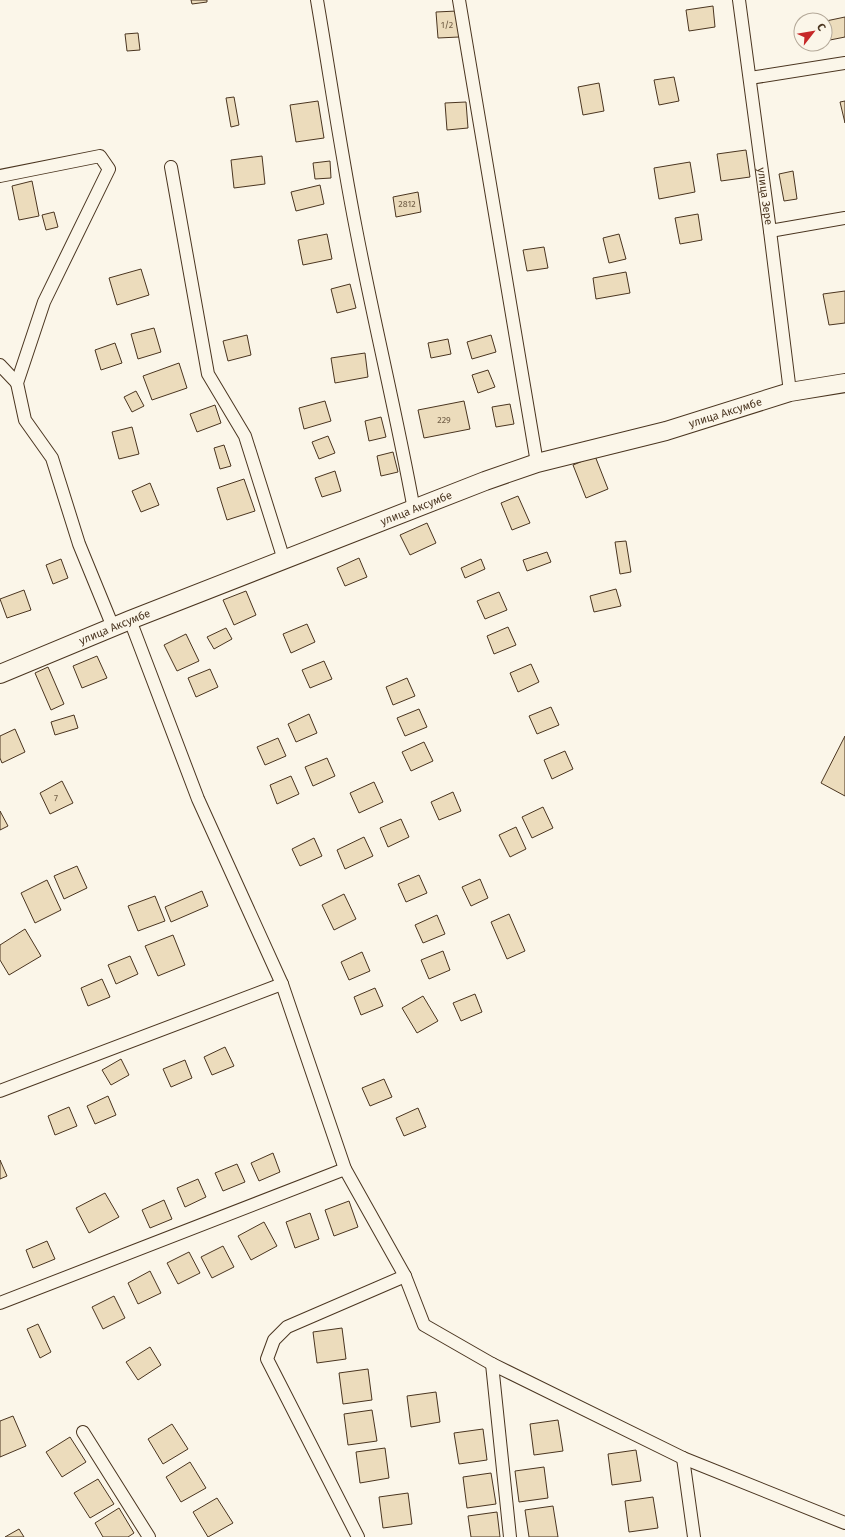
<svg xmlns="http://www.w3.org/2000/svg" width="845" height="1537" font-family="'Fira Sans',sans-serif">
  <rect width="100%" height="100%" fill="#fbf6e9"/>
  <g fill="#ecdcbc" stroke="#4a3520">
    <path d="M 191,0 L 207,0 L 207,2 L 192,4 Z"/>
    <path d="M 713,6 L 715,27 L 689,31 L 686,10 Z"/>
    <path d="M 457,11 L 459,37 L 438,38 L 436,12 Z"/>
    <path d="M 845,17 L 845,37 L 830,40 L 826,21 Z"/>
    <path d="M 138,33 L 140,50 L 127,51 L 125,34 Z"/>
    <path d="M 674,77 L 679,101 L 659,105 L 654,80 Z"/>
    <path d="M 599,83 L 604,111 L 583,115 L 578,87 Z"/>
    <path d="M 234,97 L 239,125 L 231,127 L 226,98 Z"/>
    <path d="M 318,101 L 324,138 L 296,142 L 290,105 Z"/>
    <path d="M 845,101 L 845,123 L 840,102 Z"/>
    <path d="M 466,102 L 468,128 L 447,130 L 445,103 Z"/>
    <path d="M 746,150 L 750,177 L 721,181 L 717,154 Z"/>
    <path d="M 262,156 L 265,184 L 234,188 L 231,160 Z"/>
    <path d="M 330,161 L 331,178 L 315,179 L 313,163 Z"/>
    <path d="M 690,162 L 695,192 L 659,199 L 654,168 Z"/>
    <path d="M 793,171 L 797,199 L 784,201 L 779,174 Z"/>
    <path d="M 32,181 L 39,216 L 19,220 L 12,186 Z"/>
    <path d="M 320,185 L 324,204 L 296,211 L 291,192 Z"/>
    <path d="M 418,192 L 421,212 L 396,217 L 393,197 Z"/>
    <path d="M 54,212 L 58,227 L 46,230 L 42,215 Z"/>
    <path d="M 698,214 L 702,240 L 680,244 L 675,218 Z"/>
    <path d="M 327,234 L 332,259 L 303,265 L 298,240 Z"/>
    <path d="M 619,234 L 626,259 L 609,263 L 603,238 Z"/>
    <path d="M 544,247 L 548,268 L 527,271 L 523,250 Z"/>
    <path d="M 141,269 L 149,295 L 117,305 L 109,278 Z"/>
    <path d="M 626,272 L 630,293 L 596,299 L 593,278 Z"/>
    <path d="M 350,284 L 356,308 L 337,313 L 331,289 Z"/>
    <path d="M 845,291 L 845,323 L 829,325 L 823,294 Z"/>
    <path d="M 154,328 L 161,352 L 138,359 L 131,334 Z"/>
    <path d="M 247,335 L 251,355 L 228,361 L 223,341 Z"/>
    <path d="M 491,335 L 496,352 L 472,359 L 467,342 Z"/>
    <path d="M 448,339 L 451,354 L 431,358 L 428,343 Z"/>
    <path d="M 115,343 L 122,363 L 101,370 L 95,350 Z"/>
    <path d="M 365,353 L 368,377 L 335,383 L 331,358 Z"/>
    <path d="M 179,363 L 187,388 L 152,400 L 143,376 Z"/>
    <path d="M 488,370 L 495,387 L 478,393 L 472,375 Z"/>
    <path d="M 136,391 L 144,406 L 132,412 L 124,397 Z"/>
    <path d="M 325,401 L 331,421 L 304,429 L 299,408 Z"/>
    <path d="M 464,401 L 470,429 L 424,438 L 418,410 Z"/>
    <path d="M 510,404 L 514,424 L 496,427 L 492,407 Z"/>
    <path d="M 215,405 L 221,423 L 197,432 L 190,414 Z"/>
    <path d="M 381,417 L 386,437 L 369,441 L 365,421 Z"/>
    <path d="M 132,427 L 139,454 L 119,459 L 112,432 Z"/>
    <path d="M 328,436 L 335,453 L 319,459 L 312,442 Z"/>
    <path d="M 224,445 L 231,466 L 220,469 L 214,448 Z"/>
    <path d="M 393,452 L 398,472 L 381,476 L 377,456 Z"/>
    <path d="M 595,456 L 608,489 L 586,498 L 573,465 Z"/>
    <path d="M 335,471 L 341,491 L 322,497 L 315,478 Z"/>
    <path d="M 244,479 L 255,511 L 227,520 L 217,488 Z"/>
    <path d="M 150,483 L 159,505 L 141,512 L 132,491 Z"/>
    <path d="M 518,496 L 530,523 L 512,530 L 501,503 Z"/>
    <path d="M 427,523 L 436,543 L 410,555 L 400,535 Z"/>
    <path d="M 626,541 L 631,572 L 620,574 L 615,542 Z"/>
    <path d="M 547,552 L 551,562 L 527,571 L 523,560 Z"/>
    <path d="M 359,558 L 367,577 L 345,586 L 337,568 Z"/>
    <path d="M 61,559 L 68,578 L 53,584 L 46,565 Z"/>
    <path d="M 481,559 L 485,569 L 465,578 L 461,568 Z"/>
    <path d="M 616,589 L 621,606 L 594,612 L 590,596 Z"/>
    <path d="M 24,590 L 31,610 L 7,618 L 0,599 Z"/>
    <path d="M 246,591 L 256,615 L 234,625 L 223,600 Z"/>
    <path d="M 499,592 L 507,610 L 485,619 L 477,601 Z"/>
    <path d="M 307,624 L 315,642 L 291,653 L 283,634 Z"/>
    <path d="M 508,627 L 516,645 L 494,654 L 487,636 Z"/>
    <path d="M 226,628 L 232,639 L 214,649 L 207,637 Z"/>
    <path d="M 186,634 L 199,661 L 177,671 L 164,645 Z"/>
    <path d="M 97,656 L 107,678 L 82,688 L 73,666 Z"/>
    <path d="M 324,661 L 332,679 L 310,688 L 302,670 Z"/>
    <path d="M 531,664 L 539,682 L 518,692 L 510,673 Z"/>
    <path d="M 48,667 L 64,704 L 51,710 L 35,673 Z"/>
    <path d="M 210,669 L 218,687 L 196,697 L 188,678 Z"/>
    <path d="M 407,678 L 415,696 L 393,705 L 386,687 Z"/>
    <path d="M 551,707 L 559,725 L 537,734 L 529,716 Z"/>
    <path d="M 419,709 L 427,727 L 405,736 L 397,718 Z"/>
    <path d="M 309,714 L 317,733 L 296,742 L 288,724 Z"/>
    <path d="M 74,715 L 78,728 L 55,735 L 51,722 Z"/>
    <path d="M 15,729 L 25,752 L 2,763 L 0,758 L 0,736 Z"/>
    <path d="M 845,736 L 845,796 L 821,783 Z"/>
    <path d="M 278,738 L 286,756 L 265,765 L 257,747 Z"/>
    <path d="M 424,742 L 433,761 L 411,771 L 402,752 Z"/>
    <path d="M 565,751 L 573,769 L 552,779 L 544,760 Z"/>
    <path d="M 327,758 L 335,776 L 313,786 L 305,767 Z"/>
    <path d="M 291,776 L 299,794 L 277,804 L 270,785 Z"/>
    <path d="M 62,781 L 73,803 L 50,814 L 40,793 Z"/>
    <path d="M 374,782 L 383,802 L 359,813 L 350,793 Z"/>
    <path d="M 453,792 L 461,811 L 439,820 L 431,802 Z"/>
    <path d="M 543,807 L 553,828 L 532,838 L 522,817 Z"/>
    <path d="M 0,811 L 8,826 L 0,830 Z"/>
    <path d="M 401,819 L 409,837 L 388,847 L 380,828 Z"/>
    <path d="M 516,827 L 526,849 L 510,857 L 499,835 Z"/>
    <path d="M 364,837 L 373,856 L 345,869 L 337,850 Z"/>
    <path d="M 314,838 L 322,856 L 300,866 L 292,849 Z"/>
    <path d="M 77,866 L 87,888 L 64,899 L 54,876 Z"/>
    <path d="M 419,875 L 427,893 L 406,902 L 398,884 Z"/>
    <path d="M 480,879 L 488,898 L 471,906 L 462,887 Z"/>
    <path d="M 47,880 L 61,910 L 35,923 L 21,893 Z"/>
    <path d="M 202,891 L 208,906 L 171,922 L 165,907 Z"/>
    <path d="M 344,894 L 356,919 L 334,930 L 322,905 Z"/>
    <path d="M 155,896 L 165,921 L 138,931 L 128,906 Z"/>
    <path d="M 509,914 L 525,951 L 507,959 L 491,922 Z"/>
    <path d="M 437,915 L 445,934 L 423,943 L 415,925 Z"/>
    <path d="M 25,929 L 41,956 L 9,975 L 0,960 L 0,945 Z"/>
    <path d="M 173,935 L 185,965 L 158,976 L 145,946 Z"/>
    <path d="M 443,951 L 450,970 L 429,979 L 421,960 Z"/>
    <path d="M 362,952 L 370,971 L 349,980 L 341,962 Z"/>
    <path d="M 130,956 L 138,974 L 116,984 L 108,965 Z"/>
    <path d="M 102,979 L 110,997 L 88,1006 L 81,988 Z"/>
    <path d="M 375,988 L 383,1006 L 361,1015 L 354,997 Z"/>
    <path d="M 475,994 L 482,1012 L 461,1021 L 453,1003 Z"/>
    <path d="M 423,996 L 438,1021 L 417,1033 L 402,1008 Z"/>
    <path d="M 225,1047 L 234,1066 L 212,1075 L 204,1057 Z"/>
    <path d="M 121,1059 L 129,1075 L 111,1085 L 102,1070 Z"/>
    <path d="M 185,1060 L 192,1078 L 171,1087 L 163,1069 Z"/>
    <path d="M 384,1079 L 392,1097 L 370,1106 L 362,1088 Z"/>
    <path d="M 108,1096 L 116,1115 L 95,1124 L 87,1106 Z"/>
    <path d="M 69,1107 L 77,1126 L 55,1135 L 48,1116 Z"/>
    <path d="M 418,1108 L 426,1127 L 404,1136 L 396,1118 Z"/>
    <path d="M 273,1153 L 280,1172 L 259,1181 L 251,1163 Z"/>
    <path d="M 0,1160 L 7,1176 L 0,1179 Z"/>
    <path d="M 237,1164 L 245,1182 L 223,1191 L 215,1173 Z"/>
    <path d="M 198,1179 L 206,1197 L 185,1207 L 177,1188 Z"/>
    <path d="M 105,1193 L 119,1217 L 89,1233 L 76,1208 Z"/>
    <path d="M 164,1200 L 172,1219 L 150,1228 L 142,1210 Z"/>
    <path d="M 349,1201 L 358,1227 L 334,1236 L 325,1210 Z"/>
    <path d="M 310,1213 L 319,1239 L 295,1248 L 286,1222 Z"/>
    <path d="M 264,1222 L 277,1246 L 251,1260 L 238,1236 Z"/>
    <path d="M 47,1241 L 55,1259 L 33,1268 L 26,1250 Z"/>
    <path d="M 223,1246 L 234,1267 L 212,1278 L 201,1257 Z"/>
    <path d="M 189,1252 L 200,1273 L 178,1284 L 167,1263 Z"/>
    <path d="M 150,1271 L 161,1293 L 138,1304 L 128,1283 Z"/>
    <path d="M 114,1296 L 125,1318 L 103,1329 L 92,1307 Z"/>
    <path d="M 38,1324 L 51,1352 L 40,1358 L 27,1329 Z"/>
    <path d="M 342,1328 L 346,1359 L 317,1363 L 313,1332 Z"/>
    <path d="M 150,1347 L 161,1365 L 138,1380 L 126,1362 Z"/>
    <path d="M 368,1369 L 372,1400 L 343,1404 L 339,1373 Z"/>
    <path d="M 436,1392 L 440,1422 L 411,1427 L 407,1396 Z"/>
    <path d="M 372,1410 L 377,1441 L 348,1445 L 344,1414 Z"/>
    <path d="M 13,1416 L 26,1446 L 0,1457 L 0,1421 Z"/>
    <path d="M 558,1420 L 563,1451 L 534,1455 L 530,1424 Z"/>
    <path d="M 172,1424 L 188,1449 L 163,1464 L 148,1439 Z"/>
    <path d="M 483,1429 L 487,1460 L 459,1464 L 454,1433 Z"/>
    <path d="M 70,1437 L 86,1462 L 62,1477 L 46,1452 Z"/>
    <path d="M 385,1448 L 389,1478 L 360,1483 L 356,1452 Z"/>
    <path d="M 636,1450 L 641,1481 L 612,1485 L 608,1454 Z"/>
    <path d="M 190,1462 L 206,1488 L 181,1502 L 166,1477 Z"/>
    <path d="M 544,1467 L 548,1498 L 519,1502 L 515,1471 Z"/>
    <path d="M 491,1473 L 496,1504 L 467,1508 L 463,1477 Z"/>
    <path d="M 98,1479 L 114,1504 L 90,1518 L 74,1493 Z"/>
    <path d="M 408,1493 L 412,1524 L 383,1528 L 379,1497 Z"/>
    <path d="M 653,1497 L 658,1528 L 629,1532 L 625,1501 Z"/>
    <path d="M 217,1498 L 233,1523 L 208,1537 L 193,1512 Z"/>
    <path d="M 553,1506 L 558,1537 L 529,1537 L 525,1510 Z"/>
    <path d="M 119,1508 L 134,1533 L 128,1537 L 103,1537 L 95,1523 Z"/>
    <path d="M 497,1512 L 500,1537 L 471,1537 L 468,1516 Z"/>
    <path d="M 19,1529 L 24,1537 L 5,1537 Z"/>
  </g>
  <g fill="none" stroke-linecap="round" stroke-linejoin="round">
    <g stroke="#4a3520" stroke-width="14">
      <g id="minor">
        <path d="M 317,0 C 330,76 341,153 356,229 C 374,323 397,416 414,510"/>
        <path d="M 459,0 L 537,463"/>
        <path id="s1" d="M 739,0 L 770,231 L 790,392"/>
        <path d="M 750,78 L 845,63"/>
        <path d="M 171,167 L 208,374 L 245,436 L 284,560"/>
        <path d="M 0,176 L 100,156 L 109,169 L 44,302 L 17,383 L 25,420 L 52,458 L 79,544 L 113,627"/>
        <path d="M 770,231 L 845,218"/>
        <path d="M 0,365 L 17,383"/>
        <path d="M 130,620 L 198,799 L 282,984 L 345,1169 L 405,1276 L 424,1325 L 492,1364 L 683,1458 L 845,1523"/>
        <path d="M 0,1091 L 282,984"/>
        <path d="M 0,1303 L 345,1169"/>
        <path d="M 492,1364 L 510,1537"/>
        <path d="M 83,1432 L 149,1537"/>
        <path d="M 683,1458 L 694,1537"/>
        <path d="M 358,1537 L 267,1359 L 274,1340 L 287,1327 L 405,1276"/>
      </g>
    </g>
    <g stroke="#4a3520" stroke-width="20">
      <g id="secondary">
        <path id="s2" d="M 0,674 L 130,620 L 485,481 L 537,463 L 666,431 L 790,392 L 845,383"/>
      </g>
    </g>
    <use href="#minor" stroke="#fbf6e9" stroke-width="12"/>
    <use href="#secondary" stroke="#fbf6e9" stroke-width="18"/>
  </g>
  <g text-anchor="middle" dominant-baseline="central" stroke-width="3" stroke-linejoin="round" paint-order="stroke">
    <g font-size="9" fill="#725f47">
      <text x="447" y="25">1/2</text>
      <text x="407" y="204">2812</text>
      <text x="444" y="420">229</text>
      <text x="56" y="798">7</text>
    </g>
    <g font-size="11" fill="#4a3520" stroke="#fbf6e9">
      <text stroke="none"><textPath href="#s1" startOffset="198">улица Зере</textPath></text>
      <text stroke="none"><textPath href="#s2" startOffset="772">улица Аксумбе</textPath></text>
      <text stroke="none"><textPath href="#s2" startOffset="448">улица Аксумбе</textPath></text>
      <text stroke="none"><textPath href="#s2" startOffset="124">улица Аксумбе</textPath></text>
    </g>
  </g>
  <g transform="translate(813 32) rotate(59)"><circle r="19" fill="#fbf6e9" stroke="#b4a999"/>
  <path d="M0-3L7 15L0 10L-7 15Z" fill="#c62828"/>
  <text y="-6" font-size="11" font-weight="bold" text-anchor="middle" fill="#4a3520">С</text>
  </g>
</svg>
